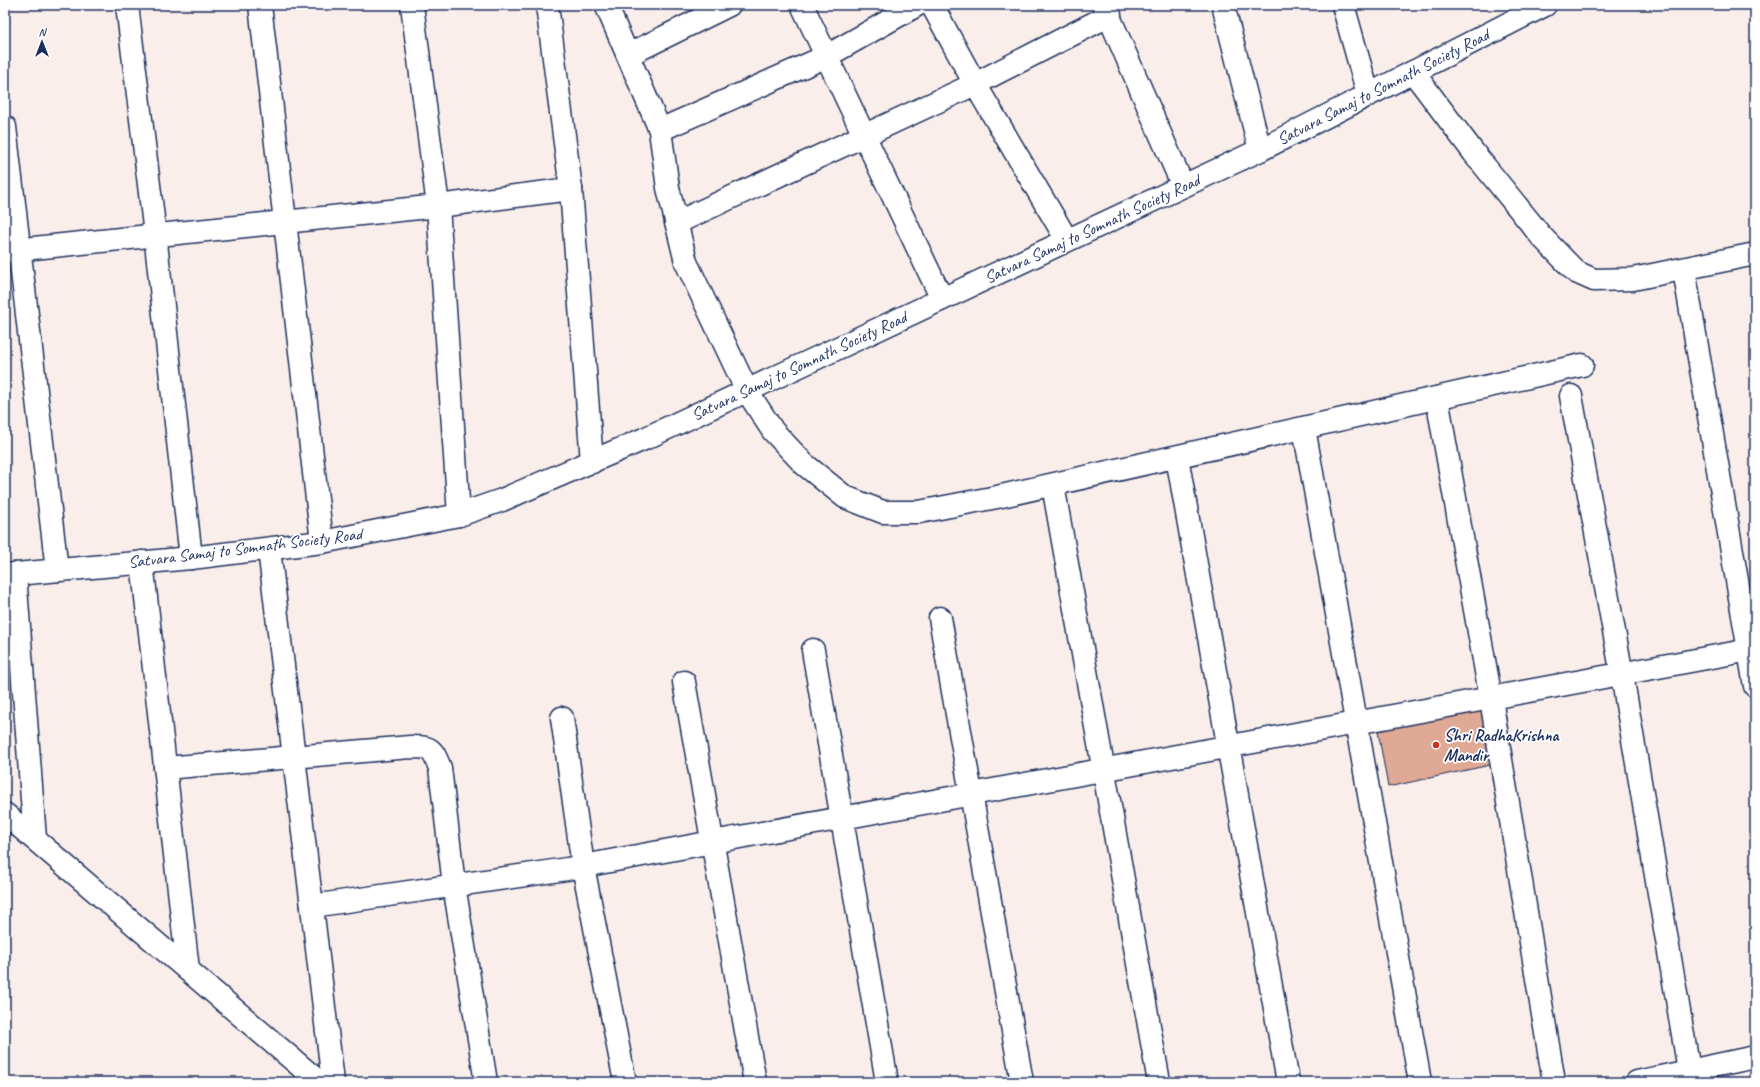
<svg xmlns="http://www.w3.org/2000/svg" width="1760" height="1087" font-family="Caveat,sans-serif">
  <rect width="100%" height="100%" fill="#f9eeea"/>
  <filter id="ink" filterUnits="userSpaceOnUse"><feTurbulence type="fractalNoise" baseFrequency=".025" numOctaves="2"/><feDisplacementMap in="SourceGraphic" scale="8" xChannelSelector="R" yChannelSelector="G"/><feConvolveMatrix kernelMatrix="1 2 1 2 8 2 1 2 1" color-interpolation-filters="sRGB"/></filter>
  <g filter="url(#ink)">
    <path fill="#dfa995" stroke="#1b2f5e" d="M 1484,707 L 1495,764 L 1388,787 L 1377,726 Z"/>
    <g fill="none" stroke-linecap="round" stroke-linejoin="round">
      <g stroke="#1b2f5e" stroke-width="25">
        <g id="street">
          <path d="M 127,5 L 155,234 L 191,558"/>
          <path d="M 260,5 L 322,542"/>
          <path d="M 412,5 L 438,206 L 459,515"/>
          <path d="M 547,5 L 571,189 L 592,462"/>
          <path d="M 606,5 L 660,130 L 668,188 L 686,262 L 747,391 L 773,431 L 804,464 L 845,497 L 883,512 L 919,512 L 997,497 L 1582,365"/>
          <path d="M 802,5 L 942,299"/>
          <path d="M 932,5 L 975,84 L 1067,240"/>
          <path d="M 1104,5 L 1183,186"/>
          <path d="M 1223,5 L 1260,150"/>
          <path d="M 1343,5 L 1368,94"/>
          <path d="M 628,55 L 729,5"/>
          <path d="M 1413,72 L 1474,153 L 1541,236 L 1576,272 L 1594,280 L 1633,279 L 1755,254"/>
          <path d="M 5,127 L 57,570"/>
          <path d="M 660,130 L 827,56 L 917,5"/>
          <path d="M 676,223 L 975,84 L 1110,15"/>
          <path d="M 5,251 L 438,206 L 571,189"/>
          <path d="M 1684,270 L 1755,686"/>
          <path d="M 1571,396 L 1622,675 L 1691,1082"/>
          <path d="M 1437,398 L 1491,699 L 1554,1082"/>
          <path d="M 1304,428 L 1420,1082"/>
          <path d="M 1177,457 L 1288,1082"/>
          <path d="M 1053,485 L 1159,1082"/>
          <path d="M 269,549 L 333,1082"/>
          <path d="M 142,562 L 188,970"/>
          <path d="M 15,574 L 35,839"/>
          <path d="M 5,575 L 191,558 L 322,542 L 459,515 L 502,500 L 644,439 L 1260,150 L 1545,5"/>
          <path d="M 940,618 L 1022,1082"/>
          <path d="M 813,650 L 887,1082"/>
          <path d="M 684,682 L 755,1082"/>
          <path d="M 562,718 L 583,866 L 625,1082"/>
          <path d="M 165,768 L 410,747 C 431,747 432,748 440,768 L 454,885 L 486,1082"/>
          <path d="M 5,814 L 319,1082"/>
          <path d="M 312,906 L 567,869 L 1755,649"/>
          <path d="M 1637,1082 L 1755,1057"/>
        </g>
      </g>
      <use href="#street" stroke="#fff" stroke-width="22"/>
    </g>
  </g>
  <circle fill="#c8321e" stroke="#fff" stroke-width="1.5" cx="1436" cy="745" r="4"/>
  <g text-anchor="middle" dominant-baseline="central" stroke-width="3.5" stroke-linejoin="round" paint-order="stroke">
    <g font-size="17" fill="#1b2f5e" stroke="#fff">
      <text transform="translate(1383 87) rotate(-27)">Satvara Samaj to Somnath Society Road</text>
      <text transform="translate(1092 229) rotate(-25)">Satvara Samaj to Somnath Society Road</text>
      <text transform="translate(799 366) rotate(-25)">Satvara Samaj to Somnath Society Road</text>
      <text transform="translate(245 548) rotate(-7)">Satvara Samaj to Somnath Society Road</text>
    </g>
    <g font-size="17" font-weight="bold" fill="#1b2f5e" stroke="#fff" text-anchor="start">
      <text x="1444" y="735">Shri RadhaKrishna<tspan x="1444" dy="20">Mandir</tspan></text>
    </g>
  </g>
  <rect width="1760" height="1087" fill="none" stroke="#fff" stroke-width="20"/>
  <rect x="10" y="10" width="1740" height="1067" fill="none" stroke="#1b2f5e" stroke-width="1.5" filter="url(#ink)"/>
  <g transform="translate(42 42)" stroke="#ffffff" stroke-width="3" paint-order="stroke">
  <path d="M0-3L7 15L0 10L-7 15Z" fill="#1b2f5e"/>
  <text y="-6" font-size="11" font-weight="bold" text-anchor="middle" fill="#1b2f5e">N</text>
  </g>
</svg>
